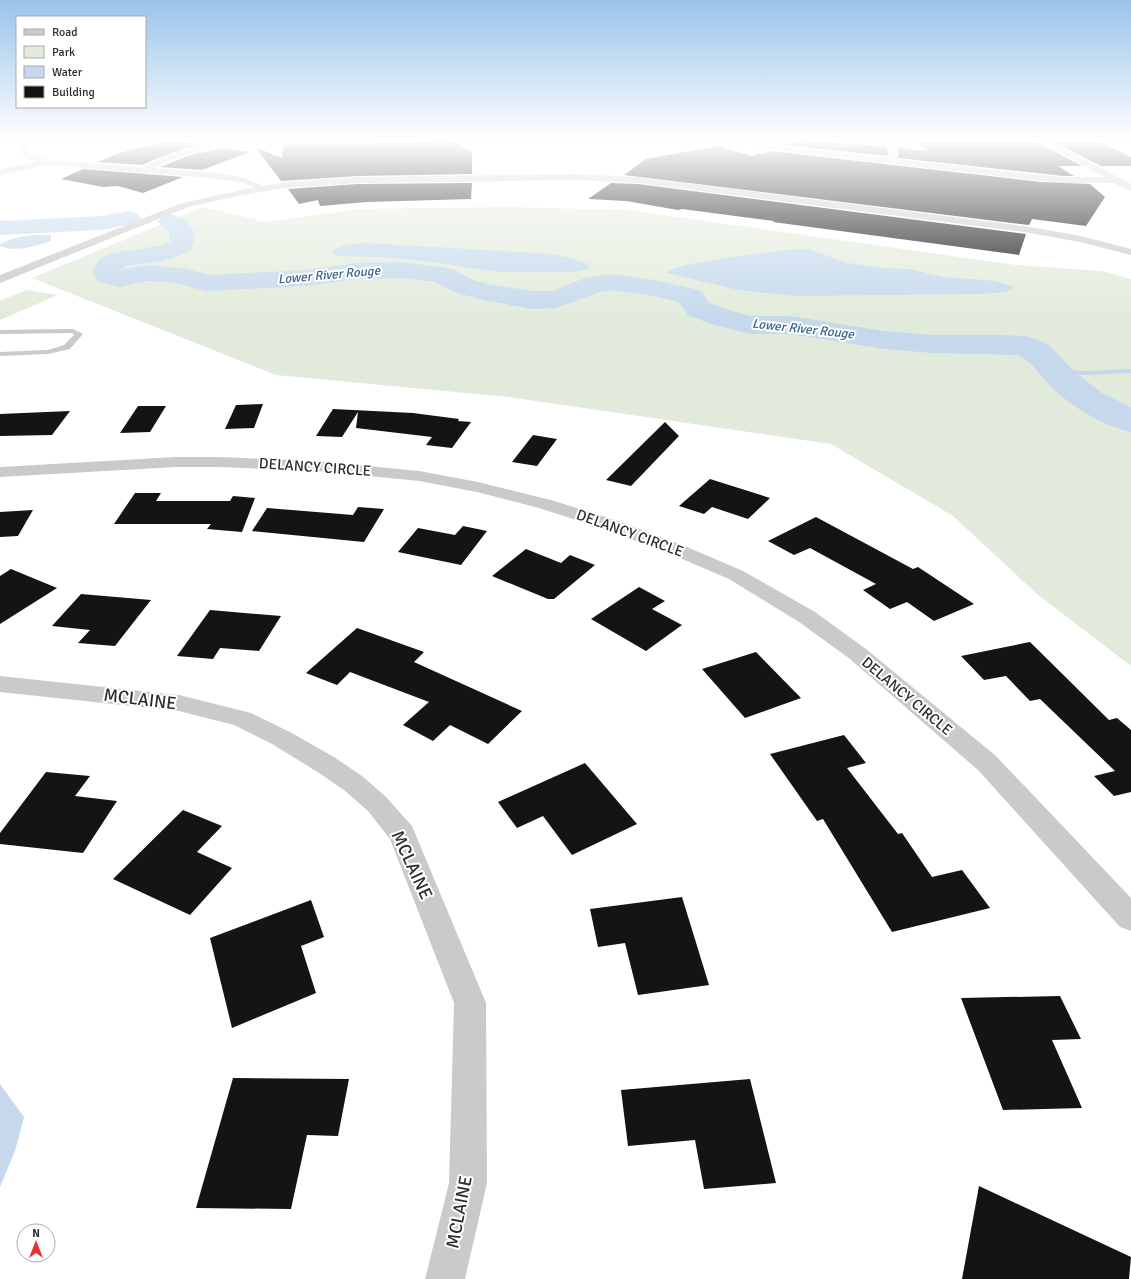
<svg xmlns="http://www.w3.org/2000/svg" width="1131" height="1279" font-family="Signika,sans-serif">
  <rect width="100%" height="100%" fill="#fff"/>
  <g fill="#e2ebdb">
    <path d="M 203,207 L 266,222 L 358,209 L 506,207 L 628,210 L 1016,265 L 1102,271 L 1131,279 L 1131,666 L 1037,594 L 953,516 L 831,444 L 508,397 L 276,375 L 32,278 Z"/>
    <path d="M 26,290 L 58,295 L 0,320 L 0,301 Z"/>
  </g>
  <g fill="#c6d9ec">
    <path d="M 34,235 L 51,235 L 51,241 C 36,246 16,253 0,246 L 0,244 C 11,238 22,236 34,235 Z"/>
    <path d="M 366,243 L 550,254 L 571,258 L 588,264 L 588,269 L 573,272 L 498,272 L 433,262 L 382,257 L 339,256 L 332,254 L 333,250 L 344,245 Z"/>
    <path d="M 798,249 L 809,249 L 847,263 L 881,268 L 909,269 L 943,277 L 996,281 L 1014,287 L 1007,292 L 979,294 L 793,296 L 739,290 L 666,273 C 677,262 777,251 798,249 Z"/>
    <path d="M 0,1084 L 24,1117 L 15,1151 L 0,1187 Z"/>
  </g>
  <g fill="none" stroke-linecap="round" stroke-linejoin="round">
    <path fill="#c6d9ec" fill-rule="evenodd" d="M 1131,369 L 1131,373 L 1083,375 L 1057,374 L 1054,372 L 1057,370 L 1083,371 Z"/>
    <g fill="#c6d9ec" fill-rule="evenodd">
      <path d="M 129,211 L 137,213 L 141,218 L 137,223 L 101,230 L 0,235 L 0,221 L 101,216 Z"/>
      <path d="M 170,214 C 190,219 202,233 189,252 L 163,261 L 126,266 L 119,270 L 148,265 L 187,269 L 208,275 L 306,270 L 357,263 L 403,262 L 442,267 L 452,269 L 474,280 L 487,284 L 533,291 L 552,291 L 585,278 L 611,274 L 654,280 L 699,290 L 703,293 L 709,303 L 732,311 L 751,316 L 790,316 L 884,331 L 932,335 L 998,335 L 1025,336 L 1036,339 L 1050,346 L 1076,373 L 1102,393 L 1131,407 L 1131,432 C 1102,425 1073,408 1051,387 C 1040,375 1032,362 1018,355 L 932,353 L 884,349 L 790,334 L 751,334 L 711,324 L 688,315 L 679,302 L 654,296 L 611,290 L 600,292 L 556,308 L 533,309 L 483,300 L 454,292 L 435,282 L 403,278 L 357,279 L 306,286 L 206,291 L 183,285 L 167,282 L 148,281 L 120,287 L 98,282 L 92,272 L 100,258 C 122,248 147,251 170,242 L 169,231 L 162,226 L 158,221 L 162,216 Z"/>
    </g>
  </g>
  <g fill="#141414">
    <path d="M 440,139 L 449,139 L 472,152 L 472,174 L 357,176 L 281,181 L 255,147 L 282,158 L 284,145 L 420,142 Z"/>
    <path d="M 797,139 L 887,147 L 888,156 L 783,145 Z"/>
    <path d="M 171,140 L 199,144 L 168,154 L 142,165 L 98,162 L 119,153 Z"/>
    <path d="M 1035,141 L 1082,166 L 1058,166 L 1074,176 L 1064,176 L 898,158 L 898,148 L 928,151 L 916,142 Z"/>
    <path d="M 1052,141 L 1098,141 L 1131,157 L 1131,166 L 1101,166 Z"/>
    <path d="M 718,146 L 752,156 L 756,154 L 762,154 L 770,151 L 1041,182 L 1090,184 L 1105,197 L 1086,226 L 1032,219 L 1029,225 L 624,175 L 646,159 Z"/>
    <path d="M 223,148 L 250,152 L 202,170 L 160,167 L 191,155 Z"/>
    <path d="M 83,169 L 183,177 L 143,193 L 118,186 L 103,187 L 61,179 Z"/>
    <path d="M 472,183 L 471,199 L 367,202 L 320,206 L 318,200 L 299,204 L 288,189 L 357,184 Z"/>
    <path d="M 611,183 L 638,184 L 1026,234 L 1019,255 L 773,222 L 774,221 L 682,209 L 678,210 L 626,201 L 588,199 Z"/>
    <path d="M 263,404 L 254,428 L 225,429 L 236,405 Z"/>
    <path d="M 138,406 L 166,406 L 150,432 L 120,433 Z"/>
    <path d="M 333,409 L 413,413 L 459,419 L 458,421 L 471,422 L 452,448 L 426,445 L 432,437 L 356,428 L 358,412 L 342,437 L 316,436 Z"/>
    <path d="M 70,411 L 52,435 L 0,436 L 0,414 Z"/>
    <path d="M 665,422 L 679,436 L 631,486 L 606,480 Z"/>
    <path d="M 533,435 L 557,439 L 537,466 L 512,462 Z"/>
    <path d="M 710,479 L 770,498 L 748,519 L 712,507 L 704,514 L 679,506 Z"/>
    <path d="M 135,493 L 161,493 L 156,501 L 230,501 L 233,496 L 255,498 L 242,532 L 207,529 L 211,524 L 114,524 Z"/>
    <path d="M 358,507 L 384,509 L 364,542 L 252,531 L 267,508 L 353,515 Z"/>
    <path d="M 33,510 L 18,536 L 0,537 L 0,512 Z"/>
    <path d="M 816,517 L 913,569 L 918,567 L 974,604 L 934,621 L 907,602 L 890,609 L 863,590 L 876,584 L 810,548 L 794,555 L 768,541 Z"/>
    <path d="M 463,526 L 487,531 L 461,565 L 398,552 L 418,528 L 455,535 Z"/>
    <path d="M 526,549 L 561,563 L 570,555 L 595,565 L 554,599 L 548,599 L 492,576 Z"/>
    <path d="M 11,569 L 57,588 L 0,624 L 0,576 Z"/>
    <path d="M 639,587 L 665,601 L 652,609 L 682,625 L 646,651 L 591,619 Z"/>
    <path d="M 81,594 L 151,600 L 115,646 L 78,643 L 90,630 L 52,626 Z"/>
    <path d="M 210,610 L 281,616 L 259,651 L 220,648 L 213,659 L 177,656 Z"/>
    <path d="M 357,628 L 424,652 L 414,662 L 522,711 L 488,744 L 450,725 L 433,741 L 403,725 L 429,702 L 350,672 L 337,685 L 306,673 Z"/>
    <path d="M 1030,642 L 1109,720 L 1117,718 L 1131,730 L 1131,792 L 1114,796 L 1094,776 L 1115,771 L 1040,699 L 1030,701 L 1006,676 L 984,680 L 961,656 Z"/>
    <path d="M 756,652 L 801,698 L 745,718 L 702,669 Z"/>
    <path d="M 844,735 L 866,763 L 847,768 L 898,834 L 902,833 L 932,877 L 962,870 L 990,908 L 892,932 L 823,819 L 817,821 L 770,754 Z"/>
    <path d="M 585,763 L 637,824 L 572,855 L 543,816 L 517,828 L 498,802 Z"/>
    <path d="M 46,772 L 90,776 L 75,796 L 117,801 L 83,853 L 0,844 L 0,833 Z"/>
    <path d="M 183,810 L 222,826 L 197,852 L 232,868 L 190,915 L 113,879 Z"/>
    <path d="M 682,897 L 709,985 L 638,995 L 625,943 L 598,947 L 590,909 Z"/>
    <path d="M 311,900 L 324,937 L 301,946 L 316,993 L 232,1028 L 210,938 Z"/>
    <path d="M 1060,996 L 1081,1039 L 1052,1040 L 1082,1108 L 1003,1110 L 961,998 Z"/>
    <path d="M 233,1078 L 349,1079 L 338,1136 L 307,1135 L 291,1209 L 196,1208 Z"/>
    <path d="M 750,1079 L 776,1183 L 704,1189 L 695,1140 L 628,1146 L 621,1090 Z"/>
    <path d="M 979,1186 L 1131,1257 L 1129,1279 L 962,1279 Z"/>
  </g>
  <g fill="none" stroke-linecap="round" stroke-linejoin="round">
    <path fill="#cacaca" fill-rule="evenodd" d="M 73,329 L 83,334 L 70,349 L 48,354 L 0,356 L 0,352 L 48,350 L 64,345 L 74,335 L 72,333 L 0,334 L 0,330 Z"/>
    <g fill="#cacaca" fill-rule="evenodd">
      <path d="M 22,139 L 31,139 L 25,145 C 28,155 38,157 48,160 L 142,167 L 168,155 L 198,146 L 235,139 L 259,139 L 255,141 C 220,146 185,152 154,168 L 209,172 L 241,177 L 264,186 L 286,182 L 357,177 L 574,174 L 638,177 L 1024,226 L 1081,236 L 1131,249 L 1131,255 L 1080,242 L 1024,232 L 638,183 L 574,180 L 357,183 L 286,188 L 242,195 L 188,207 L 0,283 L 0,275 L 182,203 L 255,187 L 240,182 L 209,178 L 47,165 L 0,175 L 0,169 L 37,162 C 27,158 20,155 17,144 Z"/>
      <path d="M 729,139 L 746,139 L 774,146 L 889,158 L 889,147 L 880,139 L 889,139 L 897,146 L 897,159 L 1041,175 L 1064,177 L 1104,177 L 1035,139 L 1046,139 L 1131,184 L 1131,191 L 1114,183 L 1064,183 L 1041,181 L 774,150 Z"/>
      <path d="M 176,457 L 219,457 L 318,461 L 419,471 L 478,482 L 551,500 L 612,519 L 680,544 L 743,571 L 815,612 L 866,649 L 996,756 L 1131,898 L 1131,931 L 1120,927 L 978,770 L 850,659 L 799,622 L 729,579 L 666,552 L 598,527 L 539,508 L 477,492 L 419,481 L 318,471 L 219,467 L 176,467 L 0,477 L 0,467 Z"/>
      <path d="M 0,676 L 179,695 L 251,713 L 290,732 L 334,757 L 362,776 L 386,797 L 412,826 L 486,1003 L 487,1183 L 465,1279 L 425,1279 L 449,1183 L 454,1003 L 390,839 L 368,811 L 344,790 L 316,771 L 272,744 L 234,725 L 179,711 L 0,692 Z"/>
    </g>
  </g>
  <linearGradient id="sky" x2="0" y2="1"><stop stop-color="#9ac3ea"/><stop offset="0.44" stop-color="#fff"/><stop offset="1" stop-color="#fff" stop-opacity="0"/></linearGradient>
  <rect width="1131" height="318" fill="url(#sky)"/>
  <g text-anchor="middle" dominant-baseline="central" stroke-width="4" stroke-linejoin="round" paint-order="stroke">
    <g font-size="13" font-style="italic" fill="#3a6790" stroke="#fff">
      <text transform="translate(329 275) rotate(-5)">Lower River Rouge</text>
      <text transform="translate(803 329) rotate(6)">Lower River Rouge</text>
    </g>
    <g font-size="15" fill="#2d2d2d" stroke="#fff">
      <text transform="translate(315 467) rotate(4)">DELANCY CIRCLE</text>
      <text transform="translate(630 533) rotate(20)">DELANCY CIRCLE</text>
      <text transform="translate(907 696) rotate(40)">DELANCY CIRCLE</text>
    </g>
    <g font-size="18" fill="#2d2d2d" stroke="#fff">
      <text transform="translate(140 699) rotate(7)">MCLAINE</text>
      <text transform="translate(412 865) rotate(65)">MCLAINE</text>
      <text transform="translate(459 1212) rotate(-79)">MCLAINE</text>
    </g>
  </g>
  <rect x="16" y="16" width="130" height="92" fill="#ffffff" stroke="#ababab"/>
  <rect x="24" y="29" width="20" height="6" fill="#cacaca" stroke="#ababab"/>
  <text x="52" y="36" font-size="12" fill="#2d2d2d">Road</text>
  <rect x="24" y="46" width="20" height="12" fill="#e2ebdb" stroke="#ababab"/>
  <text x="52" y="56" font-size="12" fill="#2d2d2d">Park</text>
  <rect x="24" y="66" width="20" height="12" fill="#c6d9ec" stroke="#ababab"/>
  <text x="52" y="76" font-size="12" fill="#2d2d2d">Water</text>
  <rect x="24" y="86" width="20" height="12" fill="#141414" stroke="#ababab"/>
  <text x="52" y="96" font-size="12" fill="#2d2d2d">Building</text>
  <g transform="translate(36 1243)"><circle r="19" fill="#ffffff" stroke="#ababab"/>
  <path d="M0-3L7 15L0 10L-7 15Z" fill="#e8312c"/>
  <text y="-6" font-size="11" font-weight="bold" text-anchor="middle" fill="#2d2d2d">N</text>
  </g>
</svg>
